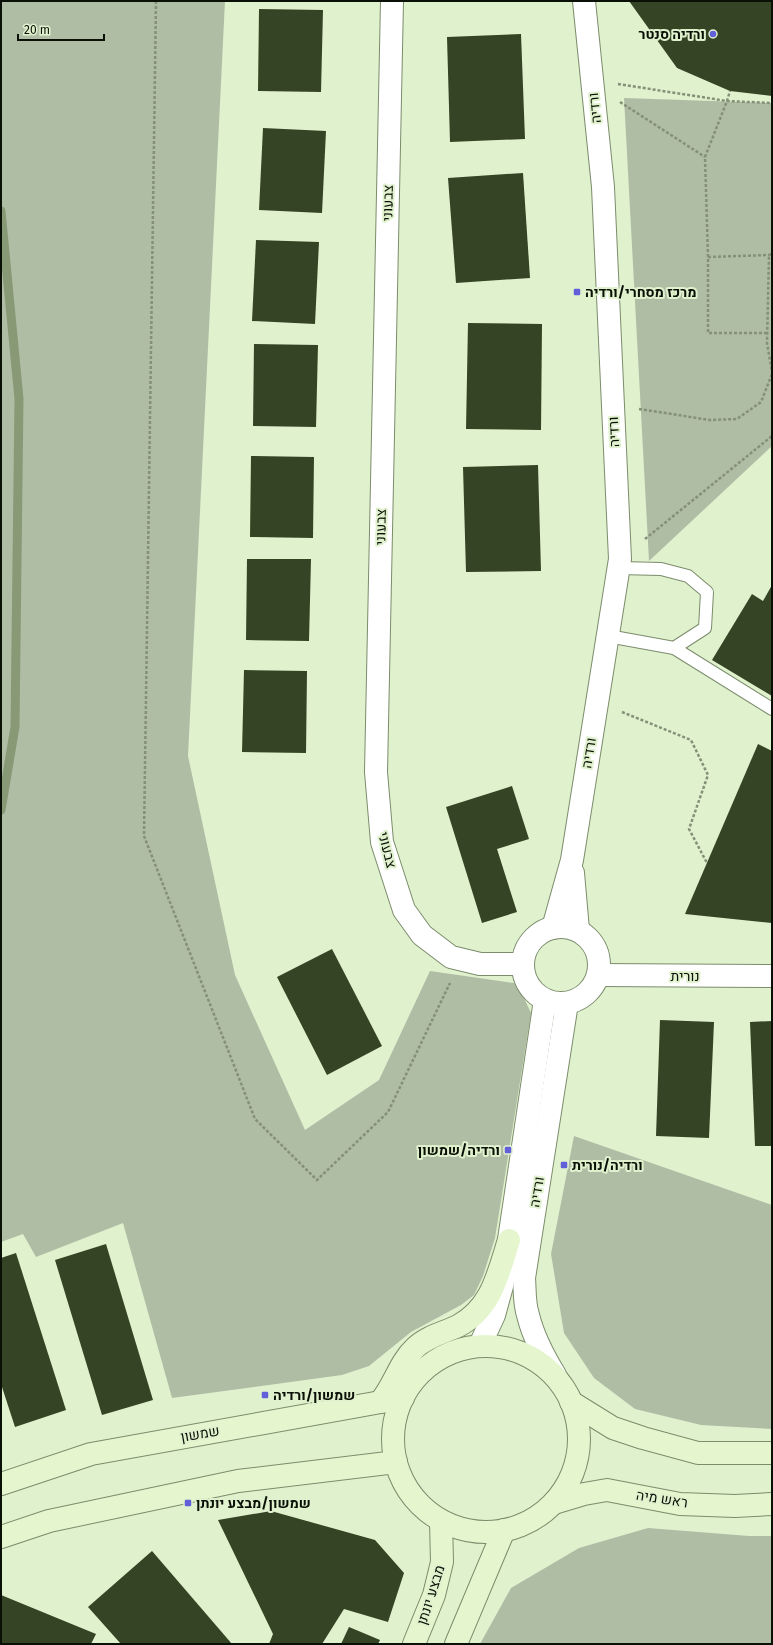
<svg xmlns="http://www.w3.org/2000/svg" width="773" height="1645" font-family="'Fira Sans',Heebo,sans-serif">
  <rect width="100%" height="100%" fill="#e0f1ce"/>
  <g fill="#b0bda5">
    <path d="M 1,1 L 225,1 L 188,756 L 235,975 L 305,1130 L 379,1080 L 430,971 L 514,983 L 524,998 L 531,1013 L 495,1238 L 483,1276 L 474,1295 L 461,1305 L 411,1332 L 369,1366 L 342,1375 L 172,1398 L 123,1223 L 36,1257 L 23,1234 L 1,1242 Z"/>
    <path d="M 624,98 L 772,103 L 772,446 L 649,561 Z"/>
    <path d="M 574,1136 L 772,1205 L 772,1429 L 701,1425 L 635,1409 L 594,1378 L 564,1333 L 551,1254 Z"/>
    <path d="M 648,1528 L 749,1536 L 772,1536 L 772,1644 L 480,1644 L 511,1588 L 579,1548 Z"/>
  </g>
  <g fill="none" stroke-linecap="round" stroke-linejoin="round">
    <path stroke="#889976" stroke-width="9" d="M 1,211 L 19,399 L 15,727 L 1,810"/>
  </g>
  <g fill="#354424">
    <path d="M 629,1 L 772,1 L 772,96 L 730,91 L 677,68 Z"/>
    <path d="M 259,9 L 323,10 L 321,92 L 258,91 Z"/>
    <path d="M 521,34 L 525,139 L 450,142 L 447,37 Z"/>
    <path d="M 263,128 L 326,131 L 322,213 L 259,210 Z"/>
    <path d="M 523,173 L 530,278 L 456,283 L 448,178 Z"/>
    <path d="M 256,240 L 319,242 L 315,324 L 252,321 Z"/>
    <path d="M 468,323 L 542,324 L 541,430 L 466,429 Z"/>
    <path d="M 254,344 L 318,345 L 316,427 L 253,426 Z"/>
    <path d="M 251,456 L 314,457 L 313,538 L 250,537 Z"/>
    <path d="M 538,465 L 541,571 L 466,572 L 463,467 Z"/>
    <path d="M 247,559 L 311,559 L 309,641 L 246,640 Z"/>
    <path d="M 772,585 L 772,696 L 712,660 L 752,594 L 763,601 Z"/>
    <path d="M 244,670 L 307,671 L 306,753 L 242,752 Z"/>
    <path d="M 758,744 L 772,751 L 772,923 L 685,914 Z"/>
    <path d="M 512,786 L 529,839 L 497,849 L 517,912 L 482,923 L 446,807 Z"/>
    <path d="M 332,949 L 382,1046 L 327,1075 L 277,977 Z"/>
    <path d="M 660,1020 L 714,1022 L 709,1138 L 656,1136 Z"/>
    <path d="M 772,1021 L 772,1146 L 755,1146 L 750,1022 Z"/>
    <path d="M 106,1244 L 153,1400 L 102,1415 L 55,1260 Z"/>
    <path d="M 16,1253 L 66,1410 L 15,1427 L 1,1384 L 1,1258 Z"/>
    <path d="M 271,1511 L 375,1540 L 404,1573 L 388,1622 L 344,1609 L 322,1644 L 269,1644 L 273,1634 L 218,1520 Z"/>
    <path d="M 152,1551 L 232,1644 L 121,1644 L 88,1607 Z"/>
    <path d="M 1,1595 L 96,1634 L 91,1644 L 1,1644 Z"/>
    <path d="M 349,1627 L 380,1640 L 378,1644 L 341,1644 Z"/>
  </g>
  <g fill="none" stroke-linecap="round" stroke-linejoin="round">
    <g stroke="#7c8c6c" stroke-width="14">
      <g id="lane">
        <path d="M 608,636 L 674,648 L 705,628 L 707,592 L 688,576 L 661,569 L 619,568"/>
        <path d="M 674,648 L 772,709"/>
      </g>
    </g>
    <g stroke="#7c8c6c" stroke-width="24">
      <g id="street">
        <path d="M 392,1 L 376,772 L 382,842 L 404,910 L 422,935 L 451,957 L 480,964 L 523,964"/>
        <path d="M 573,873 L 578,930"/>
        <circle cx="561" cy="965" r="38"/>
        <path d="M 553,928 L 572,860 L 620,559 L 603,187 L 584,1"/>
        <path d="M 598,975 L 772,976"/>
        <path d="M 481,1343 L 494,1315 L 502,1286 L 545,1000"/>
        <path d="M 555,1375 C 544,1357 533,1336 528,1315 C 524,1303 525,1290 524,1278 L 567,1003"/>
      </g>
    </g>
    <g stroke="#7c8c6c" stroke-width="24">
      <g id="secondary">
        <circle cx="486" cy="1439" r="93"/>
        <path d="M 380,1402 C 394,1386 399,1363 415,1348 C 426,1337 443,1333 458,1326 C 492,1308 498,1274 509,1240"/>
        <path d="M 571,1402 L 613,1428 L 643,1438 L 698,1453 L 772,1453"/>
        <path d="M 1,1484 L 91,1454 L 403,1398"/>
        <path d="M 554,1503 L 584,1494 L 607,1490 L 680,1504 L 735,1506 L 772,1504"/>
        <path d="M 1,1537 L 49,1521 L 238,1481 L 396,1462"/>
        <path d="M 414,1644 L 434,1595 L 442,1562 L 441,1521"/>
        <path d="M 456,1644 L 504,1530"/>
      </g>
    </g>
    <g stroke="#849078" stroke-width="2.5" stroke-dasharray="3 2" stroke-linecap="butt">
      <path d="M 156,1 L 144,836 L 255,1119 L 317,1180 L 388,1112 L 450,983"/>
      <path d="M 618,84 L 727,101 L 730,91"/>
      <path d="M 620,102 L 705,157"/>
      <path d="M 772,254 L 769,255 L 767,343 L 772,372"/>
      <path d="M 708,257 L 705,157 L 727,101 L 772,103"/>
      <path d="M 767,333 L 708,333 L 708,257 L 769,255"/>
      <path d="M 639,409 L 710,420 L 737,419 L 761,402 L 772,374"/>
      <path d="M 645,539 L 772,436"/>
      <path d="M 622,712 L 691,740 L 708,775 L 689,829 L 707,863"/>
    </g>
    <use href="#lane" stroke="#fff" stroke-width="12"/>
    <use href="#street" stroke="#fff" stroke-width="22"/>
    <use href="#secondary" stroke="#e5f6cf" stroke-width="22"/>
  </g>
  <g fill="#6260d9" stroke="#e0f1ce" stroke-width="1.5">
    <circle cx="713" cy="34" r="4"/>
    <rect x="573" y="288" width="8" height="8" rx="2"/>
    <rect x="504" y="1146" width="8" height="8" rx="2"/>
    <rect x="560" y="1161" width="8" height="8" rx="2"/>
    <rect x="261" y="1391" width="8" height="8" rx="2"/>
    <rect x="184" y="1499" width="8" height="8" rx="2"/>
  </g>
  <g text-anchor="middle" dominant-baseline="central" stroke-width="4" stroke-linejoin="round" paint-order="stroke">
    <g font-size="14" font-weight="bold" fill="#0a1005" stroke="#e0f1ce" text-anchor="start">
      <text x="705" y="34" text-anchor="end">ורדיה סנטר</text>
      <text x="585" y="292">מרכז מסחרי/ורדיה</text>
      <text x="500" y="1150" text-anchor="end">ורדיה/שמשון</text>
      <text x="572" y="1165">ורדיה/נורית</text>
      <text x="273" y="1395">שמשון/ורדיה</text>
      <text x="196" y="1503">שמשון/מבצע יונתן</text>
    </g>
    <g font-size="14" fill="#0a1005" stroke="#e0f1ce">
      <text transform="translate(595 108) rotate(-96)">ורדיה</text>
      <text transform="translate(388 203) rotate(-89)">צבעוני</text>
      <text transform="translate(614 432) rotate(-93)">ורדיה</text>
      <text transform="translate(381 527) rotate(-89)">צבעוני</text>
      <text transform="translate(589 753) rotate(-81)">ורדיה</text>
      <text transform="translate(387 850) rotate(76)">צבעוני</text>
      <text x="685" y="976">נורית</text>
      <text transform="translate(537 1192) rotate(-81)">ורדיה</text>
      <text transform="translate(200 1434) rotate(-10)">שמשון</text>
      <text transform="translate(662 1499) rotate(9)">ראש מיה</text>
      <text transform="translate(431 1595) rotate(-72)">מבצע יונתן</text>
    </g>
  </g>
  <rect width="773" height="1645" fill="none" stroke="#0a1005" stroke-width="4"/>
  <path d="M18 34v6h86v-6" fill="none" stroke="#0a1005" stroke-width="2"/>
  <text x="24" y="34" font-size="12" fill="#0a1005" stroke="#e0f1ce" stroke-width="3" paint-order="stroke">20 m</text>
</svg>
